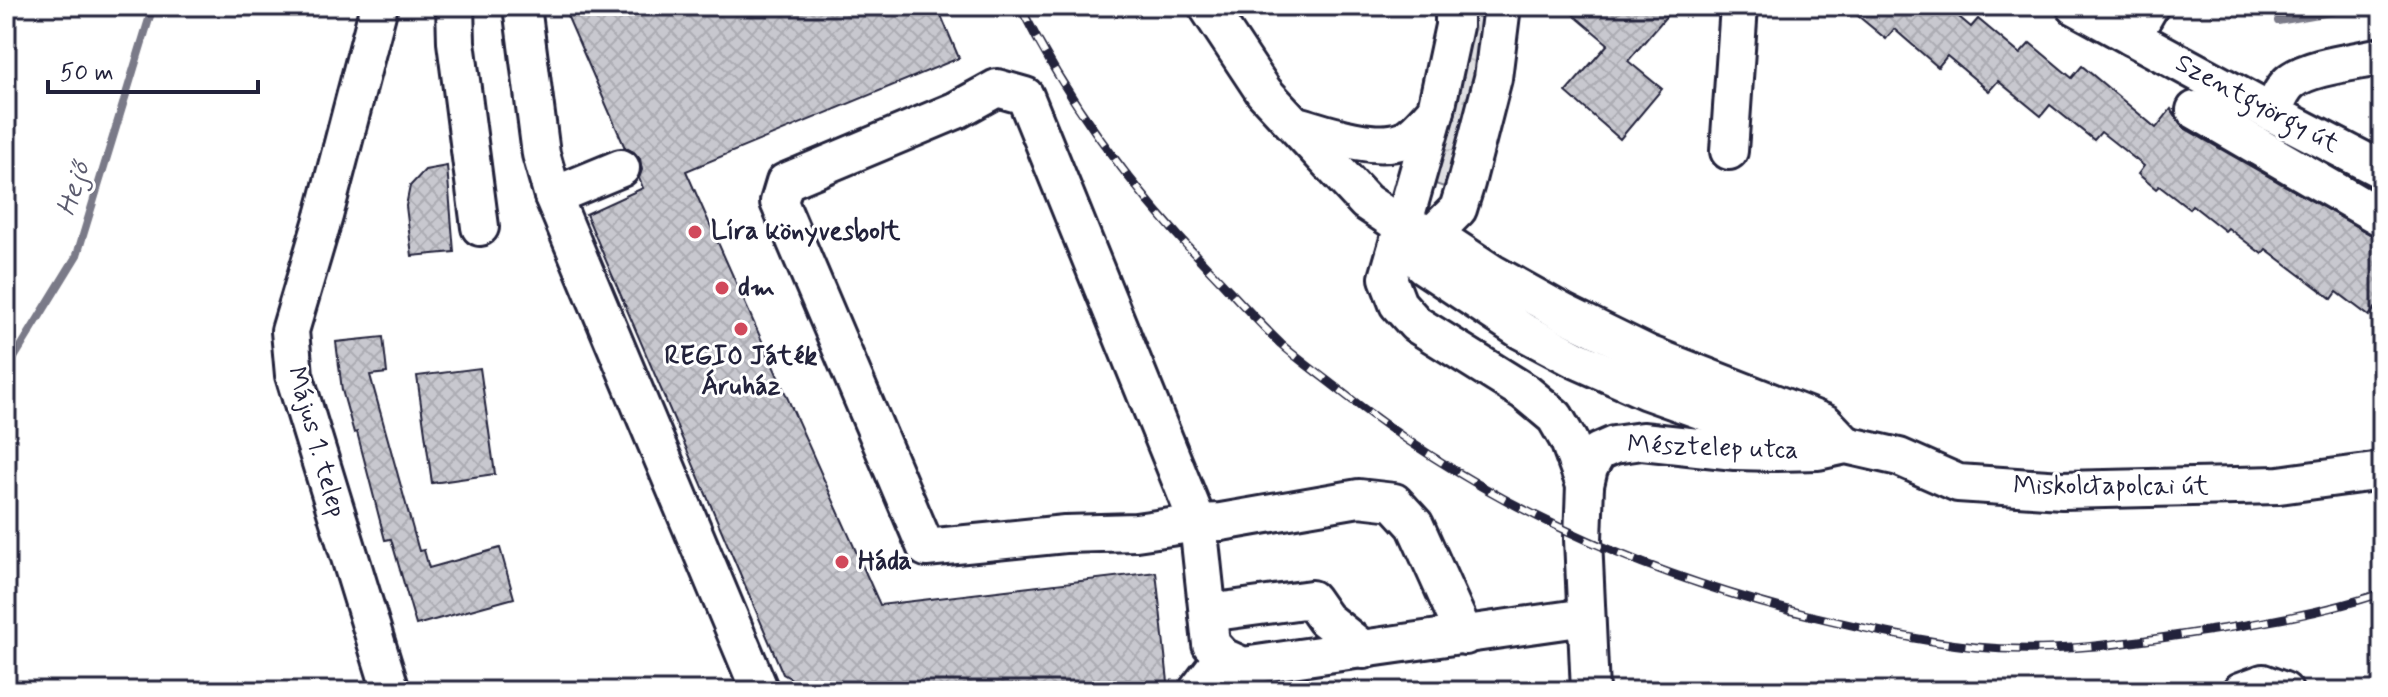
<svg xmlns="http://www.w3.org/2000/svg" width="2388" height="697" font-family="Mynerve,sans-serif">
  <defs>
    <pattern id="forest-crowns" width="20" height="18" patternUnits="userSpaceOnUse" patternTransform="scale(2)"><rect width="20" height="18" fill="#dfdfe2"/><path d="M2 6a3 3 0 1 1 6 0M12 15a3 3 0 1 1 6 0" fill="none" stroke="#bfbfc3"/></pattern>
    <pattern id="building-cross-hatch" width="8" height="8" patternUnits="userSpaceOnUse" patternTransform="scale(2)"><rect width="8" height="8" fill="#c8c8cf"/><path d="M0 0l8 8M0 8l8-8" fill="none" stroke="#acacb3"/></pattern>
  </defs>
  <rect width="100%" height="100%" fill="#fff"/>
  <filter id="ink" filterUnits="userSpaceOnUse"><feTurbulence type="fractalNoise" baseFrequency=".0125" numOctaves="2"/><feDisplacementMap in="SourceGraphic" scale="16" xChannelSelector="R" yChannelSelector="G"/><feConvolveMatrix kernelMatrix="1 2 1 2 8 2 1 2 1" color-interpolation-filters="sRGB"/></filter>
  <g filter="url(#ink)">
    <path fill="url(#forest-crowns)" stroke="#80808e" stroke-width="2" d="M 1469,6 L 1487,6 C 1485,69 1465,128 1444,187 L 1427,181 Z"/>
    <g fill="none" stroke-linecap="round" stroke-linejoin="round">
      <g stroke="#7a7a88" stroke-width="8">
        <path d="M 2278,21 L 2365,6"/>
        <path d="M 6,371 L 77,255 L 153,6"/>
      </g>
    </g>
    <g fill="url(#building-cross-hatch)" stroke="#22223b" stroke-width="2">
      <path d="M 563,6 L 937,6 L 959,58 L 686,171 L 880,605 L 1156,572 L 1168,682 L 1100,691 L 813,691 L 783,674 L 586,214 L 643,188 L 639,178 L 642,170 L 640,159 L 634,152 L 625,148 Z"/>
      <path d="M 1563,6 L 1675,6 L 1628,61 L 1662,89 L 1620,139 L 1566,92 L 1608,44 Z"/>
      <path d="M 1846,6 L 1946,6 L 1971,27 L 1978,19 L 2020,54 L 2030,43 L 2072,78 L 2082,66 L 2156,128 L 2171,109 L 2184,128 L 2382,241 L 2382,300 L 2369,316 L 2337,292 L 2332,299 L 2266,249 L 2262,254 L 2228,228 L 2225,231 L 2192,205 L 2189,209 L 2159,186 L 2156,189 L 2138,174 L 2144,166 L 2101,132 L 2094,140 L 2050,105 L 2041,116 L 1998,81 L 1989,91 L 1947,56 L 1938,67 L 1894,29 L 1886,39 Z"/>
      <path d="M 447,166 L 454,252 L 412,256 L 406,206 L 410,186 L 425,170 Z"/>
      <path d="M 383,337 L 387,373 L 370,375 L 419,551 L 424,550 L 429,568 L 500,548 L 514,598 L 416,625 L 391,539 L 385,540 L 357,432 L 354,433 L 342,390 L 336,342 Z"/>
      <path d="M 480,368 L 495,474 L 432,483 L 417,376 Z"/>
    </g>
    <g fill="none" stroke-linecap="round" stroke-linejoin="round">
      <g stroke="#22223b" stroke-width="42">
        <g id="minor">
          <path d="M 379,6 L 324,216 L 290,331 L 294,375 L 391,691"/>
          <path d="M 455,6 L 456,42 L 480,227"/>
          <path d="M 522,6 L 541,154 L 553,196 L 760,691"/>
          <path d="M 1207,6 L 1264,92 L 1366,202 L 1402,226 L 1433,234 L 1492,273 L 1564,313 L 1648,354 L 1825,423 L 1846,445"/>
          <path d="M 1454,6 L 1454,26 L 1436,110 L 1388,278 L 1398,304 L 1416,324 L 1525,392 L 1555,417 L 1569,441 L 1585,485"/>
          <path d="M 2075,6 L 2272,113 L 2382,170"/>
          <path d="M 2132,37 L 2150,6"/>
          <path d="M 2195,110 L 2382,218"/>
          <path d="M 2272,113 C 2277,103 2281,89 2291,81 C 2311,66 2357,62 2382,56"/>
          <path d="M 1297,125 C 1325,133 1374,151 1403,140 C 1415,135 1426,120 1436,110"/>
          <path d="M 1729,151 L 1739,6"/>
          <path d="M 553,196 L 621,168"/>
          <path d="M 1402,226 L 1423,265 L 1522,331 L 1575,359 L 1647,391 L 1790,442"/>
          <path d="M 1426,255 L 1433,234 L 1458,209 L 1466,183 L 1493,78 L 1502,6"/>
          <path d="M 1208,613 L 1311,599 L 1325,619 L 1364,650"/>
          <path d="M 1465,636 L 1415,525 L 1394,502 L 1359,498 L 1221,522 L 1198,523 L 1136,532 L 1065,534 L 926,548 L 779,202 L 785,182 L 957,110 L 997,88 L 1025,96 L 1198,523 L 1211,644 L 1223,657 L 1243,666 L 1586,617"/>
          <path d="M 1197,691 L 1223,657"/>
          <path d="M 1590,691 L 1583,539 L 1585,485 L 1589,468 L 1598,452 L 1614,445 L 1642,441 L 1735,451 L 1776,452 L 1818,451 L 1846,445 L 1899,457 L 1958,483 L 2062,490 L 2279,485 L 2382,471"/>
          <path d="M 2241,691 L 2263,683 L 2284,691"/>
        </g>
      </g>
      <use href="#minor" stroke="#fff" stroke-width="36"/>
      <g stroke="#22223b" stroke-width="9">
        <path id="rail" d="M 1020,6 C 1068,103 1133,190 1208,268 C 1232,293 1256,320 1281,344 C 1299,360 1319,374 1338,389 C 1479,501 1635,572 1808,615 C 1863,628 1918,641 1975,647 C 2051,654 2125,644 2200,632 C 2263,623 2322,613 2382,593"/>
      </g>
      <use href="#rail" stroke="#fff" stroke-width="6" stroke-dasharray="18" stroke-linecap="butt"/>
    </g>
  </g>
  <g fill="#d1495b" stroke="#fff" stroke-width="3">
    <circle cx="695" cy="232" r="8"/>
    <circle cx="722" cy="288" r="8"/>
    <circle cx="741" cy="329" r="8"/>
    <circle cx="842" cy="562" r="8"/>
  </g>
  <g text-anchor="middle" dominant-baseline="central" stroke-width="6" stroke-linejoin="round" paint-order="stroke">
    <g font-size="26" fill="#22223b" stroke="#fff">
      <text transform="translate(2257 104) rotate(28)">Szentgyörgy út</text>
      <text transform="translate(316 442) rotate(74)">Május 1. telep</text>
      <text transform="translate(1713 448) rotate(2)">Mésztelep utca</text>
      <text x="2111" y="487">Miskolctapolcai út</text>
    </g>
    <g font-size="26" font-weight="bold" fill="#22223b" stroke="#fff" text-anchor="start">
      <text x="711" y="232">Líra könyvesbolt</text>
      <text x="738" y="288">dm</text>
      <text x="741" y="357" text-anchor="middle">REGIO Játék<tspan x="741" dy="30">Áruház</tspan></text>
      <text x="858" y="562">Háda</text>
    </g>
    <g font-size="28" font-style="italic" fill="#5c5c6f" stroke="#fff">
      <text transform="translate(74 189) rotate(-73)">Hejő</text>
    </g>
  </g>
  <rect width="2388" height="697" fill="none" stroke="#fff" stroke-width="32"/>
  <rect x="16" y="16" width="2356" height="665" fill="none" stroke="#22223b" stroke-width="3" filter="url(#ink)"/>
  <path d="M48 80v12h210v-12" fill="none" stroke="#22223b" stroke-width="4"/>
  <text x="60" y="80" font-size="24" fill="#22223b" stroke="#ffffff" stroke-width="6" paint-order="stroke">50 m</text>
</svg>
